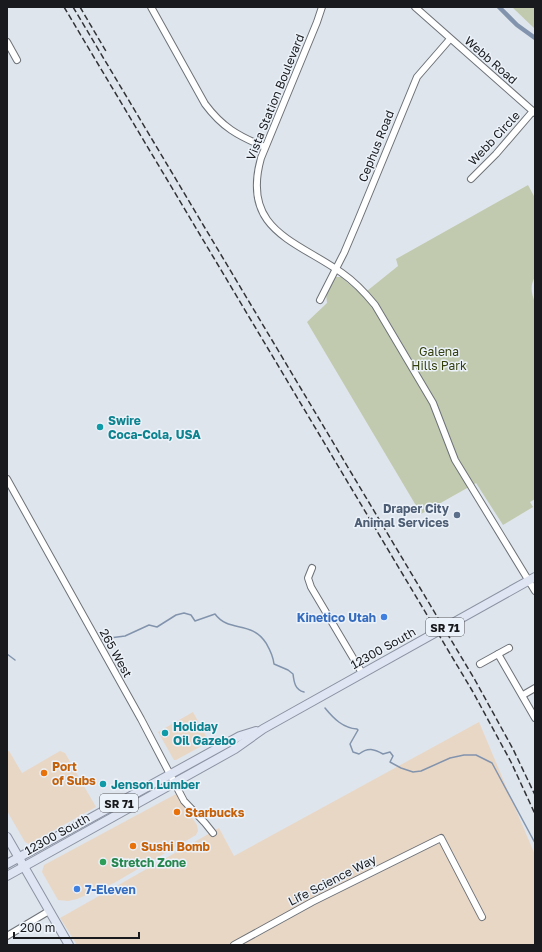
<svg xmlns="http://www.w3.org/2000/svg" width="542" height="952" font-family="'Golos Text',sans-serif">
  <rect width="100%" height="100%" fill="#dfe5ec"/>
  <g fill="#e9d7c6">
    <path d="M 193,712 L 209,742 L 176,760 L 174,760 L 158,732 Z"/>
    <path d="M 479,722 L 535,855 L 535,945 L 77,945 L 60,918 L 219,828 L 234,856 Z"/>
    <path d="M 9,751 L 22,773 L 60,751 L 65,753 L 96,807 L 29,844 L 25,842 L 7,811 L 7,752 Z"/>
    <path d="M 176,794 L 197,825 L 198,831 L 196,835 L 114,883 L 77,899 L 68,901 L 58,900 L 42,872 L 44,865 Z"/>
  </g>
  <g fill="#c1caae">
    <path d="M 512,7 L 535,7 L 535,29 Z"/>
    <path d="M 528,185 L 535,198 L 535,277 C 530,285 531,293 535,302 L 535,499 L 530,502 L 533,507 L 503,525 L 476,483 L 421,514 L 307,322 L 327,303 L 326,294 L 335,277 L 341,277 L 362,295 L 398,266 L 396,259 Z"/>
  </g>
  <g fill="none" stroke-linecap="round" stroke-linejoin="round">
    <g stroke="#8294ad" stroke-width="1.5">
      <path d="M 102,639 L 125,636 L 149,625 L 157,627 L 176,615 L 184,613 L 191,615 L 195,621 L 215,614 C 229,633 251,620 266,643 C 270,650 273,655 274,664 L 288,670 L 293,674 C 294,682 295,690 304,692"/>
      <path d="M 7,654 L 15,660"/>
      <path d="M 325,708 C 334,719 343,728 357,729 L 358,730 L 350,744 L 353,752 L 359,754 C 368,747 374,749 383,754 L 390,752 L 393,756 L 390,762 L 401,768 L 413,772 L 421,771 L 450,758 L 464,755 L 476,755 L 492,763 L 535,843"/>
    </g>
    <path stroke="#8294ad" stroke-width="4.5" d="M 499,7 L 517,25 L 535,38"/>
    <g stroke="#6d7278" stroke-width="8">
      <g id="minor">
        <path d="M 151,7 L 205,104 C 222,127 238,136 265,147"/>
        <path d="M 322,7 L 317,22 L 261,158 C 241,230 295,240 342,273 C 355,282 366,294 375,305 L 433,403 L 455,460 L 535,591"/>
        <path d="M 415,7 L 535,113"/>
        <path d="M 7,42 L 17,60"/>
        <path d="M 471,179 L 496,154 L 533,111"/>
        <path d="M 320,300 L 344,253 L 358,220 L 417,77 L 450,39"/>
        <path d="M 7,479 L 141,719 L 184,801 L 205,823 L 213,833"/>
        <path d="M 312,568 L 308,578 L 311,587 L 362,673"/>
        <path d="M 498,654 L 535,718"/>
        <path d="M 480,664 L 509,648"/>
        <path d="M 523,695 L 535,688"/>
        <path d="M 7,936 L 49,911"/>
        <path d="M 234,945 L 312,902 L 441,838 L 482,917"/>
      </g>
    </g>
    <g stroke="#8c93a3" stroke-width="10">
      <g id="major">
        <path d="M 7,837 L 69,945"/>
        <path d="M 7,864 L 240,736 L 256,731"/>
        <path d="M 7,876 L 235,749 L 263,729 L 535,577"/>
      </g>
    </g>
    <use href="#minor" stroke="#fff" stroke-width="6"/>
    <use href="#major" stroke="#dfe5f3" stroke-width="8"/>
    <g stroke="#313337" stroke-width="1.5" stroke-dasharray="6 3" stroke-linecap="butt">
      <path d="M 64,7 L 473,692 L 511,762 L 535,814"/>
      <path d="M 73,7 L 475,680 L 513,749 L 535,795"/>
      <path d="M 80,7 L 107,53"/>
    </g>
  </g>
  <g fill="#0f9aa8" stroke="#ecf2f9" stroke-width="1.5">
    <circle cx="100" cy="427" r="4"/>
    <circle cx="165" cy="733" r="4"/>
    <circle cx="103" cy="784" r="4"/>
  </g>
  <circle fill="#5c6f8a" stroke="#ecf2f9" stroke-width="1.5" cx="457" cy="515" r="4"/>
  <g fill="#3f7fe0" stroke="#ecf2f9" stroke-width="1.5">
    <circle cx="384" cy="617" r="4"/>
    <circle cx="77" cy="889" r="4"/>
  </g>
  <g fill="#e8710a" stroke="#ecf2f9" stroke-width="1.5">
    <circle cx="44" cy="773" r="4"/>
    <circle cx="177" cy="812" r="4"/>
    <circle cx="133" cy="846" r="4"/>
  </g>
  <circle fill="#2e9e5b" stroke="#ecf2f9" stroke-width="1.5" cx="103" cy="862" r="4"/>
  <g text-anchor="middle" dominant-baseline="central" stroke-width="3" stroke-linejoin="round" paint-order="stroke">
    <g fill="#ecf2f9" stroke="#585b5f" stroke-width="1">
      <rect x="426" y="618" width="38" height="18" rx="3"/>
      <rect x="100" y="794" width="38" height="18" rx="3"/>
    </g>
    <g font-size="11" font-weight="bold" fill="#181a1d">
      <text x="445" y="627">SR 71</text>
      <text x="119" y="803">SR 71</text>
    </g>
    <g font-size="12" fill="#181a1d" stroke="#ecf2f9">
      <text transform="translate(491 60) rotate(41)">Webb Road</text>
      <text transform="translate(275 97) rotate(-68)">Vista Station Boulevard</text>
      <text transform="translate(494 138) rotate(-47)">Webb Circle</text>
      <text transform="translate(376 146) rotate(-68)">Cephus Road</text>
      <text transform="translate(383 648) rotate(-29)">12300 South</text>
      <text transform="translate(116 653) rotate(61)">265 West</text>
      <text transform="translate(57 834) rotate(-29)">12300 South</text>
      <text transform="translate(332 880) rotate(-27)">Life Science Way</text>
    </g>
    <g font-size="12" fill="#35400f" stroke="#ecf2f9">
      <text x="439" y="351">Galena<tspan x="439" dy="14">Hills Park</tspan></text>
    </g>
    <g font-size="12" font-weight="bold" fill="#0d838f" stroke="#ecf2f9" text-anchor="start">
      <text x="108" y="420">Swire<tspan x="108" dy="14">Coca-Cola, USA</tspan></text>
      <text x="173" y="726">Holiday<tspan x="173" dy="14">Oil Gazebo</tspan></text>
      <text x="111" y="784">Jenson Lumber</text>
    </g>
    <g font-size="12" font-weight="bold" fill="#4e5e75" stroke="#ecf2f9" text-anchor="end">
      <text x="449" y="508">Draper City<tspan x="449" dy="14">Animal Services</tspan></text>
    </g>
    <g font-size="12" font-weight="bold" fill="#366cbe" stroke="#ecf2f9" text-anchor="end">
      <text x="376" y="617">Kinetico Utah</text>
      <text x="85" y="889" text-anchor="start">7-Eleven</text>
    </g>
    <g font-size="12" font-weight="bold" fill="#c56008" stroke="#ecf2f9" text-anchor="start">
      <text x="52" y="766">Port<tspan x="52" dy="14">of Subs</tspan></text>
      <text x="185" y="812">Starbucks</text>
      <text x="141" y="846">Sushi Bomb</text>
    </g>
    <g font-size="12" font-weight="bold" fill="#27864d" stroke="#ecf2f9" text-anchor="start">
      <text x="111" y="862">Stretch Zone</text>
    </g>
  </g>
  <rect width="542" height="952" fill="none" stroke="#181a1d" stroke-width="16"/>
  <path d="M14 932v6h125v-6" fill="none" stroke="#181a1d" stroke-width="2"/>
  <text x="20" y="932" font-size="12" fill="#181a1d" stroke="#ecf2f9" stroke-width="3" paint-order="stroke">200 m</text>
</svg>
